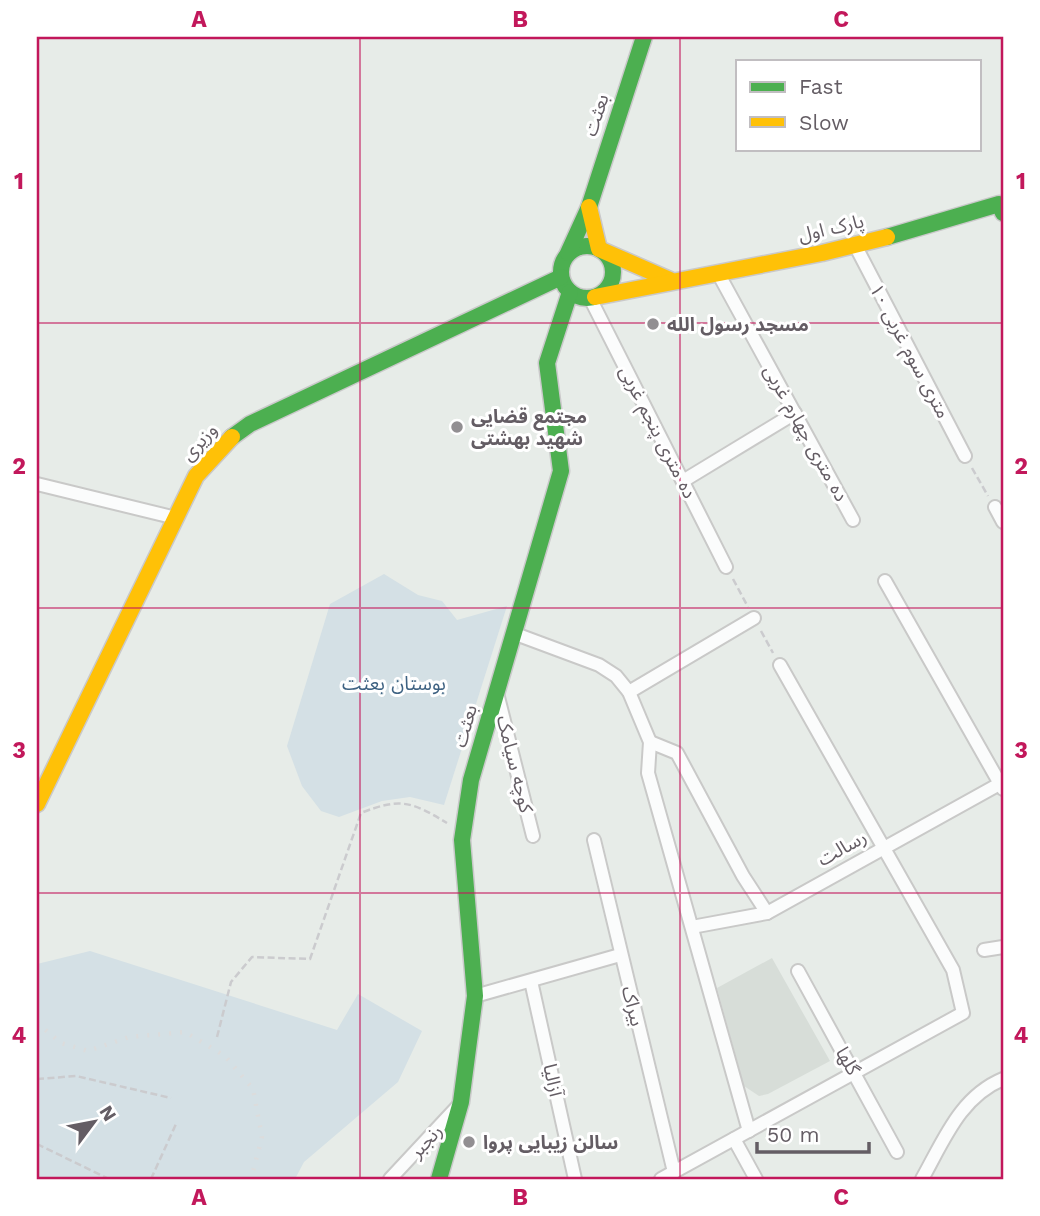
<svg xmlns="http://www.w3.org/2000/svg" width="1040" height="1216" font-family="'Work Sans','Noto Sans Arabic',sans-serif">
  <rect width="100%" height="100%" fill="#e7ece8"/>
  <path fill="#d7ddd8" d="M 772,958 L 830,1061 L 768,1094 L 759,1096 L 744,1086 L 717,988 Z"/>
  <g fill="#d4e0e5">
    <path d="M 384,574 L 418,595 L 442,601 L 457,620 L 507,606 L 444,805 L 410,797 L 382,801 L 339,817 L 321,811 L 302,786 L 287,746 L 330,604 Z"/>
    <path d="M 90,951 L 337,1030 L 358,994 L 422,1031 L 398,1082 L 304,1162 L 295,1179 L 37,1179 L 37,964 Z"/>
  </g>
  <g fill="none" stroke-linecap="round" stroke-linejoin="round">
    <g stroke="#c9c9c8" stroke-width="16">
      <g id="street">
        <path d="M 855,245 L 965,456"/>
        <path d="M 718,273 L 853,520"/>
        <path d="M 590,298 L 726,567"/>
        <path d="M 683,481 L 795,413"/>
        <path d="M 37,484 L 176,518"/>
        <path d="M 995,507 L 1003,522"/>
        <path d="M 885,581 L 1003,789"/>
        <path d="M 513,633 L 599,665 L 616,676 L 629,692 L 650,742 L 648,773 L 749,1131"/>
        <path d="M 629,692 L 754,618"/>
        <path d="M 497,693 L 533,836"/>
        <path d="M 650,742 L 677,753 L 743,876 L 767,913"/>
        <path d="M 594,840 L 674,1172"/>
        <path d="M 692,927 L 767,913 L 1003,782"/>
        <path d="M 984,950 L 1003,947"/>
        <path d="M 798,971 L 897,1152"/>
        <path d="M 531,981 L 575,1179"/>
        <path d="M 475,996 L 620,955"/>
        <path d="M 734,1139 L 756,1179"/>
        <path d="M 390,1179 L 459,1105"/>
        <path d="M 661,1179 L 963,1013 L 953,970 L 780,665"/>
        <path d="M 922,1179 C 944,1140 960,1097 1003,1079"/>
      </g>
    </g>
    <g stroke="#cac9ca" stroke-width="19">
      <g id="fast">
        <path d="M 887,237 L 999,204 L 1003,213"/>
        <circle cx="587" cy="272" r="26"/>
        <path d="M 568,253 L 589,207 L 644,37"/>
        <path d="M 232,437 L 250,424 L 561,277"/>
        <path d="M 439,1179 L 461,1102 L 475,996 L 462,840 L 471,780 L 561,471 L 547,363 L 570,292"/>
      </g>
    </g>
    <g stroke="#cac9ca" stroke-width="19">
      <g id="slow">
        <path d="M 589,207 L 599,249 L 670,280"/>
        <path d="M 595,297 L 822,253 L 887,237"/>
        <path d="M 37,804 L 196,476 L 232,437"/>
      </g>
    </g>
    <g stroke="#cbcbce" stroke-width="2.5" stroke-dasharray="7 3.5" stroke-linecap="butt">
      <path d="M 972,468 L 988,496"/>
      <path d="M 733,579 L 748,607"/>
      <path d="M 761,631 L 773,653"/>
      <path d="M 217,1037 L 231,982 L 252,957 L 310,959 L 361,813 C 401,797 412,802 447,823"/>
      <path d="M 37,1079 L 76,1076 L 171,1098"/>
      <path d="M 37,1144 L 109,1179"/>
      <path d="M 151,1179 L 176,1124"/>
    </g>
    <use href="#street" stroke="#fbfcfc" stroke-width="12"/>
    <use href="#fast" stroke="#4caf50" stroke-width="16"/>
    <use href="#slow" stroke="#ffc107" stroke-width="16"/>
    <path stroke="#dcdcdc" stroke-width="4.5" stroke-dasharray="2 9" stroke-linecap="butt" d="M 37,1023 L 61,1043 L 88,1051 L 129,1037 L 185,1032 L 225,1056 L 253,1089 L 262,1137 L 251,1179"/>
  </g>
  <path fill="none" stroke="#c2185b" stroke-width="2" stroke-opacity="0.55" d="M 360,37 L 360,1179M 680,37 L 680,1179M 37,323 L 1003,323M 37,608 L 1003,608M 37,893 L 1003,893"/>
  <g fill="#928f92" stroke="#fff" stroke-width="2.5">
    <circle cx="653" cy="324" r="7"/>
    <circle cx="457" cy="427" r="7"/>
    <circle cx="469" cy="1142" r="7"/>
  </g>
  <g text-anchor="middle" dominant-baseline="central" stroke-width="6" stroke-linejoin="round" paint-order="stroke">
    <g font-size="19" fill="#645d64" stroke="#fff">
      <text transform="translate(596 115) rotate(-72)">بعثت</text>
      <text transform="translate(831 228) rotate(-13)">پارک اول</text>
      <text transform="translate(910 351) rotate(62)">۱۰ متری سوم غربی</text>
      <text transform="translate(658 432) rotate(63)">ده متری پنجم غربی</text>
      <text transform="translate(806 433) rotate(61)">ده متری چهارم غربی</text>
      <text transform="translate(199 442) rotate(-48)">وزیری</text>
      <text transform="translate(465 726) rotate(-74)">بعثت</text>
      <text transform="translate(515 764) rotate(76)">کوچه سیامک</text>
      <text transform="translate(842 848) rotate(-29)">رسالت</text>
      <text transform="translate(633 1006) rotate(76)">بیراک</text>
      <text transform="translate(848 1061) rotate(61)">گلها</text>
      <text transform="translate(553 1080) rotate(78)">آزالیا</text>
      <text transform="translate(426 1141) rotate(-47)">رنجبر</text>
    </g>
    <g font-size="19" font-weight="bold" fill="#645d64" stroke="#fff" text-anchor="start">
      <text x="667" y="324">مسجد رسول الله</text>
      <text x="471" y="416">مجتمع قضایی<tspan x="471" dy="22">شهید بهشتی</tspan></text>
      <text x="483" y="1142">سالن زيبايى پروا</text>
    </g>
    <g font-size="19" fill="#3e6282" stroke="#fff">
      <text x="394" y="683">بوستان بعثت</text>
    </g>
  </g>
  <rect width="1040" height="1216" fill="none" stroke="#ffffff" stroke-width="77"/>
  <rect x="736" y="60" width="245" height="91" fill="#ffffff" stroke="#c1bec1" stroke-width="2"/>
  <rect x="750" y="82" width="35" height="10" fill="#4caf50" stroke="#c1bec1" stroke-width="2"/>
  <text x="799" y="94" font-size="21" fill="#645d64">Fast</text>
  <rect x="750" y="117" width="35" height="10" fill="#ffc107" stroke="#c1bec1" stroke-width="2"/>
  <text x="799" y="130" font-size="21" fill="#645d64">Slow</text>
  <g transform="translate(94 1122) rotate(58)" stroke="#ffffff" stroke-width="5" paint-order="stroke">
  <path d="M0-5L12 26L0 18L-12 26Z" fill="#645d64"/>
  <text y="-10" font-size="19" font-weight="bold" text-anchor="middle" fill="#645d64">N</text>
  </g>
  <path d="M757 1142v10h112v-10" fill="none" stroke="#645d64" stroke-width="3.5"/>
  <text x="767" y="1142" font-size="21" fill="#645d64" stroke="#ffffff" stroke-width="5" paint-order="stroke">50 m</text>
  <rect x="38" y="38" width="964" height="1140" fill="none" stroke="#c2185b" stroke-width="2.5"/>
  <g font-size="23" text-anchor="middle" font-weight="bold" fill="#c2185b">
    <text x="199" y="27">A</text>
    <text x="520" y="27">B</text>
    <text x="841" y="27">C</text>
    <text x="19" y="189">1</text>
    <text x="1021" y="189">1</text>
    <text x="19" y="474">2</text>
    <text x="1021" y="474">2</text>
    <text x="19" y="758">3</text>
    <text x="1021" y="758">3</text>
    <text x="19" y="1043">4</text>
    <text x="1021" y="1043">4</text>
    <text x="199" y="1205">A</text>
    <text x="520" y="1205">B</text>
    <text x="841" y="1205">C</text>
  </g>
</svg>
